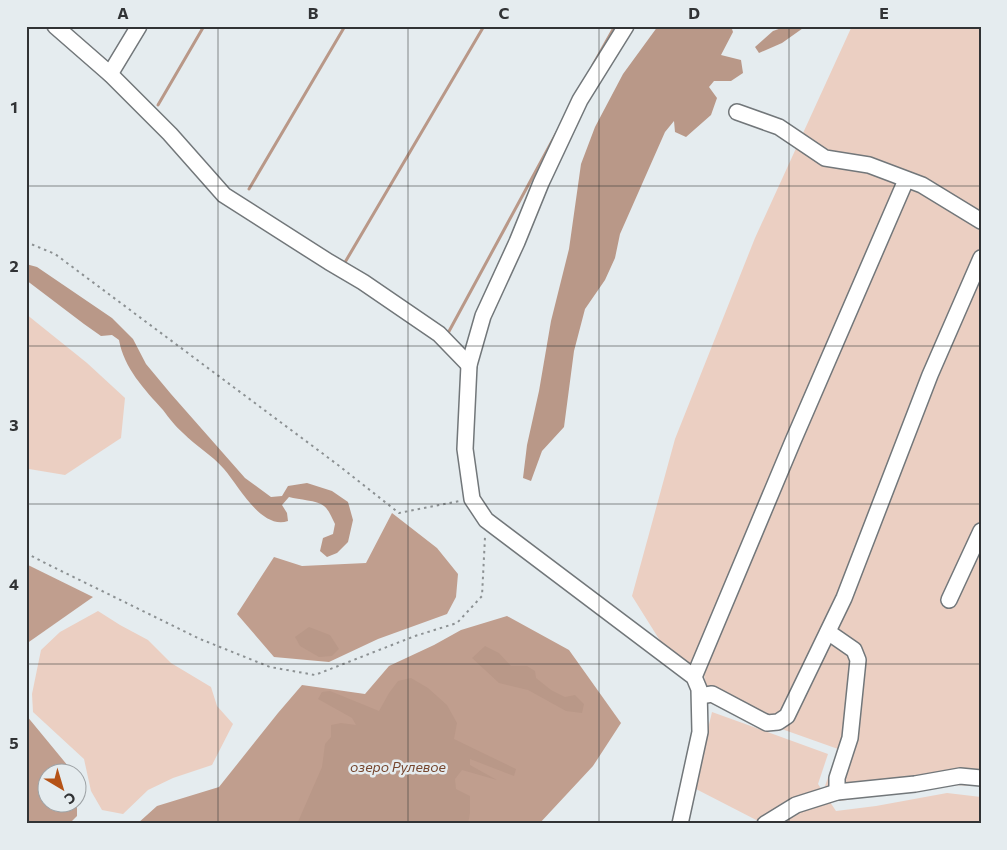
<svg xmlns="http://www.w3.org/2000/svg" width="1007" height="850" font-family="Commissioner,sans-serif">
  <rect width="100%" height="100%" fill="#e5ecef"/>
  <g fill="#ebcfc2">
    <path d="M 852,26 L 981,26 L 981,786 L 948,785 L 840,801 L 825,786 L 838,749 L 709,703 L 704,675 L 664,647 L 632,596 L 675,439 L 755,238 Z"/>
    <path d="M 26,314 L 87,363 L 125,398 L 121,438 L 65,475 L 29,469 L 26,468 Z"/>
    <path d="M 98,611 L 120,625 L 148,640 L 171,663 L 211,687 L 217,706 L 233,724 L 212,765 L 173,778 L 148,790 L 123,814 L 102,810 L 91,791 L 84,759 L 33,712 L 32,694 L 41,650 L 60,632 Z"/>
    <path d="M 712,712 L 828,754 L 818,784 L 836,811 L 876,806 L 947,793 L 981,797 L 981,824 L 764,824 L 694,788 Z"/>
  </g>
  <g fill="#c09e8e">
    <path d="M 392,513 L 437,548 L 458,574 L 456,597 L 447,614 L 378,639 L 329,662 L 274,657 L 237,614 L 274,557 L 302,566 L 366,563 Z"/>
    <path d="M 26,564 L 93,597 L 26,644 Z"/>
    <path d="M 507,616 L 569,650 L 621,723 L 593,766 L 539,824 L 137,824 L 157,806 L 219,787 L 278,713 L 302,685 L 365,694 L 389,666 L 434,645 L 461,630 Z"/>
    <path d="M 26,715 L 73,772 L 48,772 L 48,802 L 77,803 L 77,816 L 69,824 L 26,824 Z"/>
  </g>
  <g fill="#b99888">
    <path d="M 658,26 L 731,26 L 733,32 L 721,55 L 741,60 L 743,73 L 731,81 L 714,81 L 709,87 L 717,98 L 711,115 L 686,137 L 675,132 L 674,121 L 665,132 L 620,234 L 615,258 L 605,280 L 585,309 L 574,351 L 564,427 L 542,451 L 531,481 L 523,478 L 527,445 L 539,391 L 551,321 L 569,249 L 581,164 L 595,127 L 623,74 Z"/>
    <path d="M 787,26 L 806,26 L 782,43 L 759,53 L 755,47 L 773,31 Z"/>
    <path d="M 26,264 L 37,267 L 112,318 L 133,339 L 146,364 L 171,394 L 245,478 L 271,497 L 282,496 L 288,486 L 307,483 L 332,491 L 348,502 L 353,520 L 348,542 L 337,553 L 327,557 L 320,551 L 323,538 L 333,534 L 335,524 C 332,518 329,510 324,506 C 317,500 299,500 289,497 L 282,505 L 287,513 L 288,521 C 261,530 239,486 224,469 C 212,455 196,446 183,433 C 176,427 169,418 163,410 C 144,389 124,368 119,340 L 112,335 L 101,336 L 84,324 L 26,280 Z"/>
    <path d="M 309,627 L 330,635 L 339,649 L 332,656 L 319,657 L 300,646 L 295,637 Z"/>
    <path d="M 485,646 L 499,653 L 511,666 L 527,666 L 535,671 L 536,678 L 551,690 L 565,697 L 575,695 L 584,704 L 582,713 L 566,711 L 528,690 L 499,683 L 472,658 Z"/>
    <path d="M 411,678 L 428,688 L 447,705 L 457,723 L 454,739 L 516,769 L 514,776 L 470,759 L 470,765 L 497,780 L 462,770 L 455,779 L 456,789 L 470,796 L 470,813 L 468,824 L 297,824 L 322,767 L 325,744 L 331,737 L 331,725 L 341,723 L 356,725 L 352,718 L 318,699 L 322,692 L 330,691 L 379,711 L 389,693 L 398,681 Z"/>
  </g>
  <g fill="none" stroke-linecap="round" stroke-linejoin="round">
    <g stroke="#b99888" stroke-width="3">
      <path d="M 593,65 L 615,26"/>
      <path d="M 158,105 L 204,26"/>
      <path d="M 249,189 L 345,26"/>
      <path d="M 344,264 L 484,26"/>
      <path d="M 447,335 L 557,132"/>
    </g>
    <g stroke="#72777a" stroke-width="18">
      <g id="minor">
        <path d="M 55,26 L 110,74 L 170,134 L 224,195 L 329,262 L 363,282 L 439,334 L 469,365"/>
        <path d="M 626,26 L 580,100 L 541,183 L 517,242 L 483,316 L 469,365 L 465,449 L 472,499 L 486,520 L 694,677 L 699,689 L 700,732 L 680,824"/>
        <path d="M 110,74 L 139,26"/>
        <path d="M 737,112 L 779,127 L 825,158 L 869,165 L 922,185 L 981,221"/>
        <path d="M 949,600 L 981,531"/>
        <path d="M 828,632 L 854,650 L 858,660 L 850,738 L 837,778 L 837,792"/>
        <path d="M 694,677 L 793,441 L 906,180"/>
        <path d="M 700,696 L 712,694 L 767,723 L 778,722 L 787,716 L 844,598 L 930,375 L 981,258"/>
        <path d="M 765,824 L 796,805 L 837,792 L 915,784 L 960,776 L 981,778"/>
      </g>
    </g>
    <g stroke="#8c9193" stroke-width="2" stroke-dasharray="2.5 4" stroke-linecap="butt">
      <path d="M 26,242 L 55,254 L 338,465 L 399,513 L 460,501"/>
      <path d="M 26,553 L 47,564 L 200,639 L 270,667 L 315,675 L 415,636 L 457,623 L 482,596 L 485,537"/>
    </g>
    <use href="#minor" stroke="#fff" stroke-width="15"/>
  </g>
  <path fill="none" stroke="#313335" stroke-width="1" stroke-opacity="0.55" d="M 218,26 L 218,824M 408,26 L 408,824M 599,26 L 599,824M 789,26 L 789,824M 26,186 L 981,186M 26,346 L 981,346M 26,504 L 981,504M 26,664 L 981,664"/>
  <g text-anchor="middle" dominant-baseline="central" stroke-width="5" stroke-linejoin="round" paint-order="stroke">
    <g font-size="14" font-style="italic" fill="#76462e" stroke="#e5ecef">
      <text x="398" y="766">озеро Рулевое</text>
    </g>
  </g>
  <rect width="1007" height="850" fill="none" stroke="#e5ecef" stroke-width="55"/>
  <g transform="translate(62 788) rotate(142)"><circle r="24" fill="#e5ecef" stroke="#9da2a5"/>
  <path d="M0-4L9 19L0 12L-9 19Z" fill="#b55317"/>
  <text y="-8" font-size="14" font-weight="bold" text-anchor="middle" fill="#313335">С</text>
  </g>
  <rect x="28" y="28" width="952" height="794" fill="none" stroke="#313335" stroke-width="2"/>
  <g font-size="16" text-anchor="middle" font-weight="bold" fill="#313335">
    <text x="123" y="19">A</text>
    <text x="313" y="19">B</text>
    <text x="504" y="19">C</text>
    <text x="694" y="19">D</text>
    <text x="884" y="19">E</text>
    <text x="14" y="113">1</text>
    <text x="14" y="272">2</text>
    <text x="14" y="431">3</text>
    <text x="14" y="590">4</text>
    <text x="14" y="749">5</text>
  </g>
</svg>
